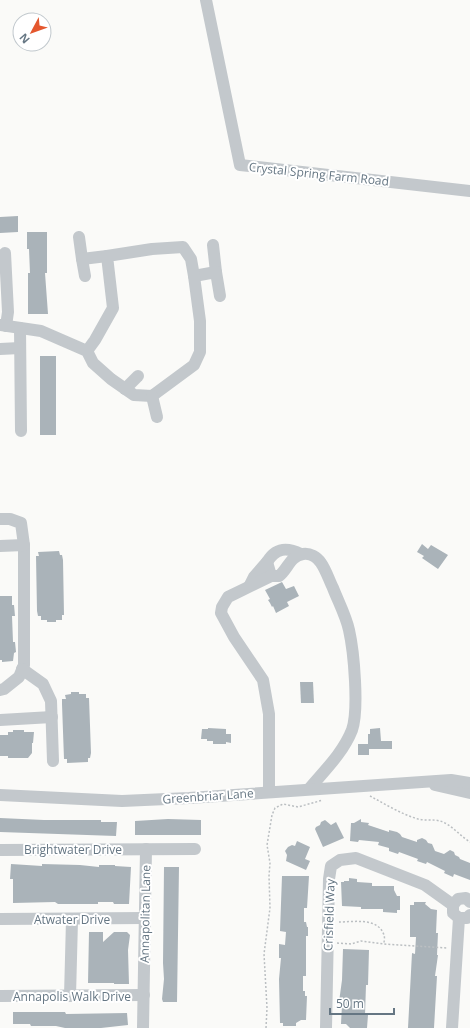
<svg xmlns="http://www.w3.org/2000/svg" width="470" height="1028" font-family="'Open Sans',sans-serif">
  <rect width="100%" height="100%" fill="#fafaf8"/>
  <g fill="#aab3b9">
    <path d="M 18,216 L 18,232 L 0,233 L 0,217 Z"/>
    <path d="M 27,232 L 47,232 L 47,273 L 45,273 L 48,314 L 28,314 L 28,273 L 30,273 L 29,249 L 27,249 Z"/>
    <rect x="40" y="356" width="16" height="79"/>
    <path d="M 422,544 L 428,549 L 431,545 L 448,555 L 438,569 L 422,558 L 424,556 L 417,552 Z"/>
    <path d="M 59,551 L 60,555 L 62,555 L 63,560 L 64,615 L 62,615 L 62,620 L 56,620 L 56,622 L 47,622 L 47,620 L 41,620 L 41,616 L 38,616 L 37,611 L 36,556 L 39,556 L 38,552 Z"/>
    <path d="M 282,582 L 286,589 L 294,586 L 299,596 L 287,602 L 289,606 L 276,613 L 273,606 L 272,607 L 270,603 L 268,600 L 270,599 L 265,590 Z"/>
    <path d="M 0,596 L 12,596 L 12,605 L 14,605 L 15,616 L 12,616 L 13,642 L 15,642 L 16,652 L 14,653 L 13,661 L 2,662 L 2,660 L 0,660 Z"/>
    <path d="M 300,682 L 313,682 L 314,703 L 301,703 Z"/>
    <path d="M 71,692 L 79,692 L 79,694 L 86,694 L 86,698 L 89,698 L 91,753 L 90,758 L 88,758 L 88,762 L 67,763 L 67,759 L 64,759 L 62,704 L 62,699 L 66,699 L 65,695 L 71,694 Z"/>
    <path d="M 208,728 L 226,729 L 226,734 L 231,734 L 231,743 L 226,742 L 226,744 L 213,744 L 213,741 L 207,741 L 207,739 L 201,739 L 202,729 L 208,729 Z"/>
    <path d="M 380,728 L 381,741 L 392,741 L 392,749 L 369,749 L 369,755 L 358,755 L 358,744 L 368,744 L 368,734 L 370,734 L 370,729 Z"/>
    <path d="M 13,730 L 24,730 L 24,732 L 34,732 L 33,743 L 32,743 L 32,753 L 28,758 L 8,758 L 8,756 L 0,756 L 0,735 L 8,735 L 8,732 L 13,732 Z"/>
    <path d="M 0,818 L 44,820 L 101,820 L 101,822 L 117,822 L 116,836 L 0,832 Z"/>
    <path d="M 168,819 L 201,820 L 201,835 L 135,835 L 135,821 Z"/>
    <path d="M 361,819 L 361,822 L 369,823 L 368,825 L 389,832 L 389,830 L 397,832 L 400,834 L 402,837 L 417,842 L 417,840 L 422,838 L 426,840 L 428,843 L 432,844 L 435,851 L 444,854 L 450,850 L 454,852 L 455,855 L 459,857 L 460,859 L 470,863 L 470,880 L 454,874 L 453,877 L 444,873 L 445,871 L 427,862 L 426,864 L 417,861 L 418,859 L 399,852 L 398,854 L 389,851 L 389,848 L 378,845 L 379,842 L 359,840 L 358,842 L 350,841 L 351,823 L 354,823 Z"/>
    <path d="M 325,820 L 331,825 L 336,822 L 344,838 L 323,847 L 315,829 L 316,827 L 320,825 L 321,822 Z"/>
    <path d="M 297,841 L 310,847 L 305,859 L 310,861 L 306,870 L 286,861 L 287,855 L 285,851 L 288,847 L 292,845 L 295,846 Z"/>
    <path d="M 11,864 L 42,866 L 42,864 L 80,865 L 99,867 L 99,865 L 115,865 L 115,866 L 131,867 L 129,904 L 114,904 L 113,902 L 98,902 L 98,904 L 58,904 L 55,902 L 13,903 L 13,879 L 10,879 Z"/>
    <path d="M 164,867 L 179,867 L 177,1002 L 163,1002 L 162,999 L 164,979 L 163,963 Z"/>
    <path d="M 282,876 L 309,876 L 307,908 L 304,908 L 304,922 L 306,922 L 307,927 L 308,927 L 308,936 L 306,936 L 306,976 L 303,976 L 303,991 L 305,991 L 305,996 L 307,996 L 306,1020 L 301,1020 L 296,1023 L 296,1026 L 283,1026 L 283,1023 L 280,1023 L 279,979 L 281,958 L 279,958 L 279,944 L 285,945 L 286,932 L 280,931 Z"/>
    <path d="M 349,878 L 357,879 L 357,882 L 372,883 L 372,886 L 394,886 L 394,890 L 397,896 L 400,896 L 400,910 L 397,910 L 397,913 L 383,912 L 383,909 L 361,909 L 361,907 L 342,906 L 341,882 L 344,882 L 344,881 L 349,881 Z"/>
    <path d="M 414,902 L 426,902 L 425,904 L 431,909 L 437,910 L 436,933 L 438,933 L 437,955 L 438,955 L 435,976 L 437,976 L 434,1028 L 408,1028 L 412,953 L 415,954 L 416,937 L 410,937 L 410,905 L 414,905 Z"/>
    <path d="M 89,932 L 103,932 L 103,942 L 114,932 L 127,932 L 130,935 L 128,950 L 129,984 L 114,984 L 114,983 L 88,983 Z"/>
    <path d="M 343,949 L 369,950 L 368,985 L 366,985 L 365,1015 L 368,1015 L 367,1028 L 350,1028 L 346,1024 L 341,1024 L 342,1005 L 339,1002 L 342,980 Z"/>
    <path d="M 13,1012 L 65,1012 L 66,1014 L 127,1013 L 128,1025 L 101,1028 L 65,1028 L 56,1026 L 31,1026 L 30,1024 L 13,1024 Z"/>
  </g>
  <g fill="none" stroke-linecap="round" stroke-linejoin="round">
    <g stroke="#bbbfc2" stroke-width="1.5" stroke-dasharray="2 2" stroke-linecap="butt">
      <path d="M 370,796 C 385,804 401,814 418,819 C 425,821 433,819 440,821 C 451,824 460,836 470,842"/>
      <path d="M 339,922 C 353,922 378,917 384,935 C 385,937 384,941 384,944"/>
      <path d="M 337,943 L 351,944 L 361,941 L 384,944 L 447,948"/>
      <path d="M 266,1028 L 267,1008 L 264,954 L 270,908 L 269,876 L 270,863 L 267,845 L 272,815 L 275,808 L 283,804 L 298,807 L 323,800"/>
    </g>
    <g stroke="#c3c8cc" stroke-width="12">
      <path d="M 206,0 L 240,165 L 470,191"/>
      <path d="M 79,237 L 82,259"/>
      <path d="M 213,245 L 216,272"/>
      <path d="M 5,253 L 8,312 L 6,326"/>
      <path d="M 85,276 L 82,259 L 107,256"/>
      <path d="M 194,276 L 216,272 L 220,296"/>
      <path d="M 0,325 L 41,331 L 87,351 L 93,363 L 111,379 L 134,395 L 152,396 L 194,365 L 200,352 L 200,321 L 194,276 L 191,259 L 183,247 L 152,249 L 107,256 L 113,308 L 95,340 L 87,351"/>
      <path d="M 20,328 L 21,431"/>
      <path d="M 0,349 L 20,348"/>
      <path d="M 125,389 L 138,376"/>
      <path d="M 152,396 L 157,417"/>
      <path d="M 0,519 L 10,519 L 21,523 L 24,545 L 24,665 L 19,677 L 4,689 L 0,690"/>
      <path d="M 0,546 L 24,545"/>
      <path d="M 267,562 C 276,547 287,547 301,554"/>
      <path d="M 250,585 L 254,577 L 267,562 L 271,576"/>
      <path d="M 22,669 L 43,684 L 51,701 L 53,761"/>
      <path d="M 0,720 L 52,717"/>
      <path d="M 435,785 L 470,793"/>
      <path d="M 269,792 L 269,714 L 263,680 L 234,637 L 221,613 L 222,607 L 228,597 L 271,576 L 279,576 C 288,569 290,556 303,554 C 310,553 317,557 321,563 C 326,570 329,580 333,588 C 338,601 346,616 349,630 C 354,652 359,710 352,730 C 343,753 324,771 309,789"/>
      <path d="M 0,795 L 122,801 L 189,798 L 451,780 L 470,783"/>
      <path d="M 0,850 L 195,849"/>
      <path d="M 470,902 L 466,898 L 458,899 L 453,905 L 453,913 L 459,918 L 467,918 L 470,915"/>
      <path d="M 0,919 L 144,918"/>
      <path d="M 0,996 L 144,995"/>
      <path d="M 70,996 L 72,920"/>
      <path d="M 143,1028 L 146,849"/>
      <path d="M 326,1028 L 329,879 L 331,866 L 340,860 L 356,858 L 425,885 L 453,905"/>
      <path d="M 452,1028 L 459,918"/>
    </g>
  </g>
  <g text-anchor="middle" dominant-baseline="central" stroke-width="4" stroke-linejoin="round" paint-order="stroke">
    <g font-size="12" fill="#657683" stroke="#fff">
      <text transform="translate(319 174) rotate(6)">Crystal Spring Farm Road</text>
      <text transform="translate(208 796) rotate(-4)">Greenbriar Lane</text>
      <text x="73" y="849">Brightwater Drive</text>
      <text transform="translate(145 914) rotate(-89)">Annapolitan Lane</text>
      <text transform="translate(329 915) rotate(-88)">Crisfield Way</text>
      <text x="72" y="919">Atwater Drive</text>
      <text x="72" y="996">Annapolis Walk Drive</text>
    </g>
  </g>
  <g transform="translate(32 32) rotate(229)"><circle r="19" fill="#ffffff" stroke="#c1c8cd"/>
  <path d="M0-3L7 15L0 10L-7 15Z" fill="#e4572e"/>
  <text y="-6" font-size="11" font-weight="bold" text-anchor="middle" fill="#657683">N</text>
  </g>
  <path d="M330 1008v6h64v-6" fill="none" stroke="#657683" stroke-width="2"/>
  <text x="336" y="1008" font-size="12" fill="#657683" stroke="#ffffff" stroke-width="3" paint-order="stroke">50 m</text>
</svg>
